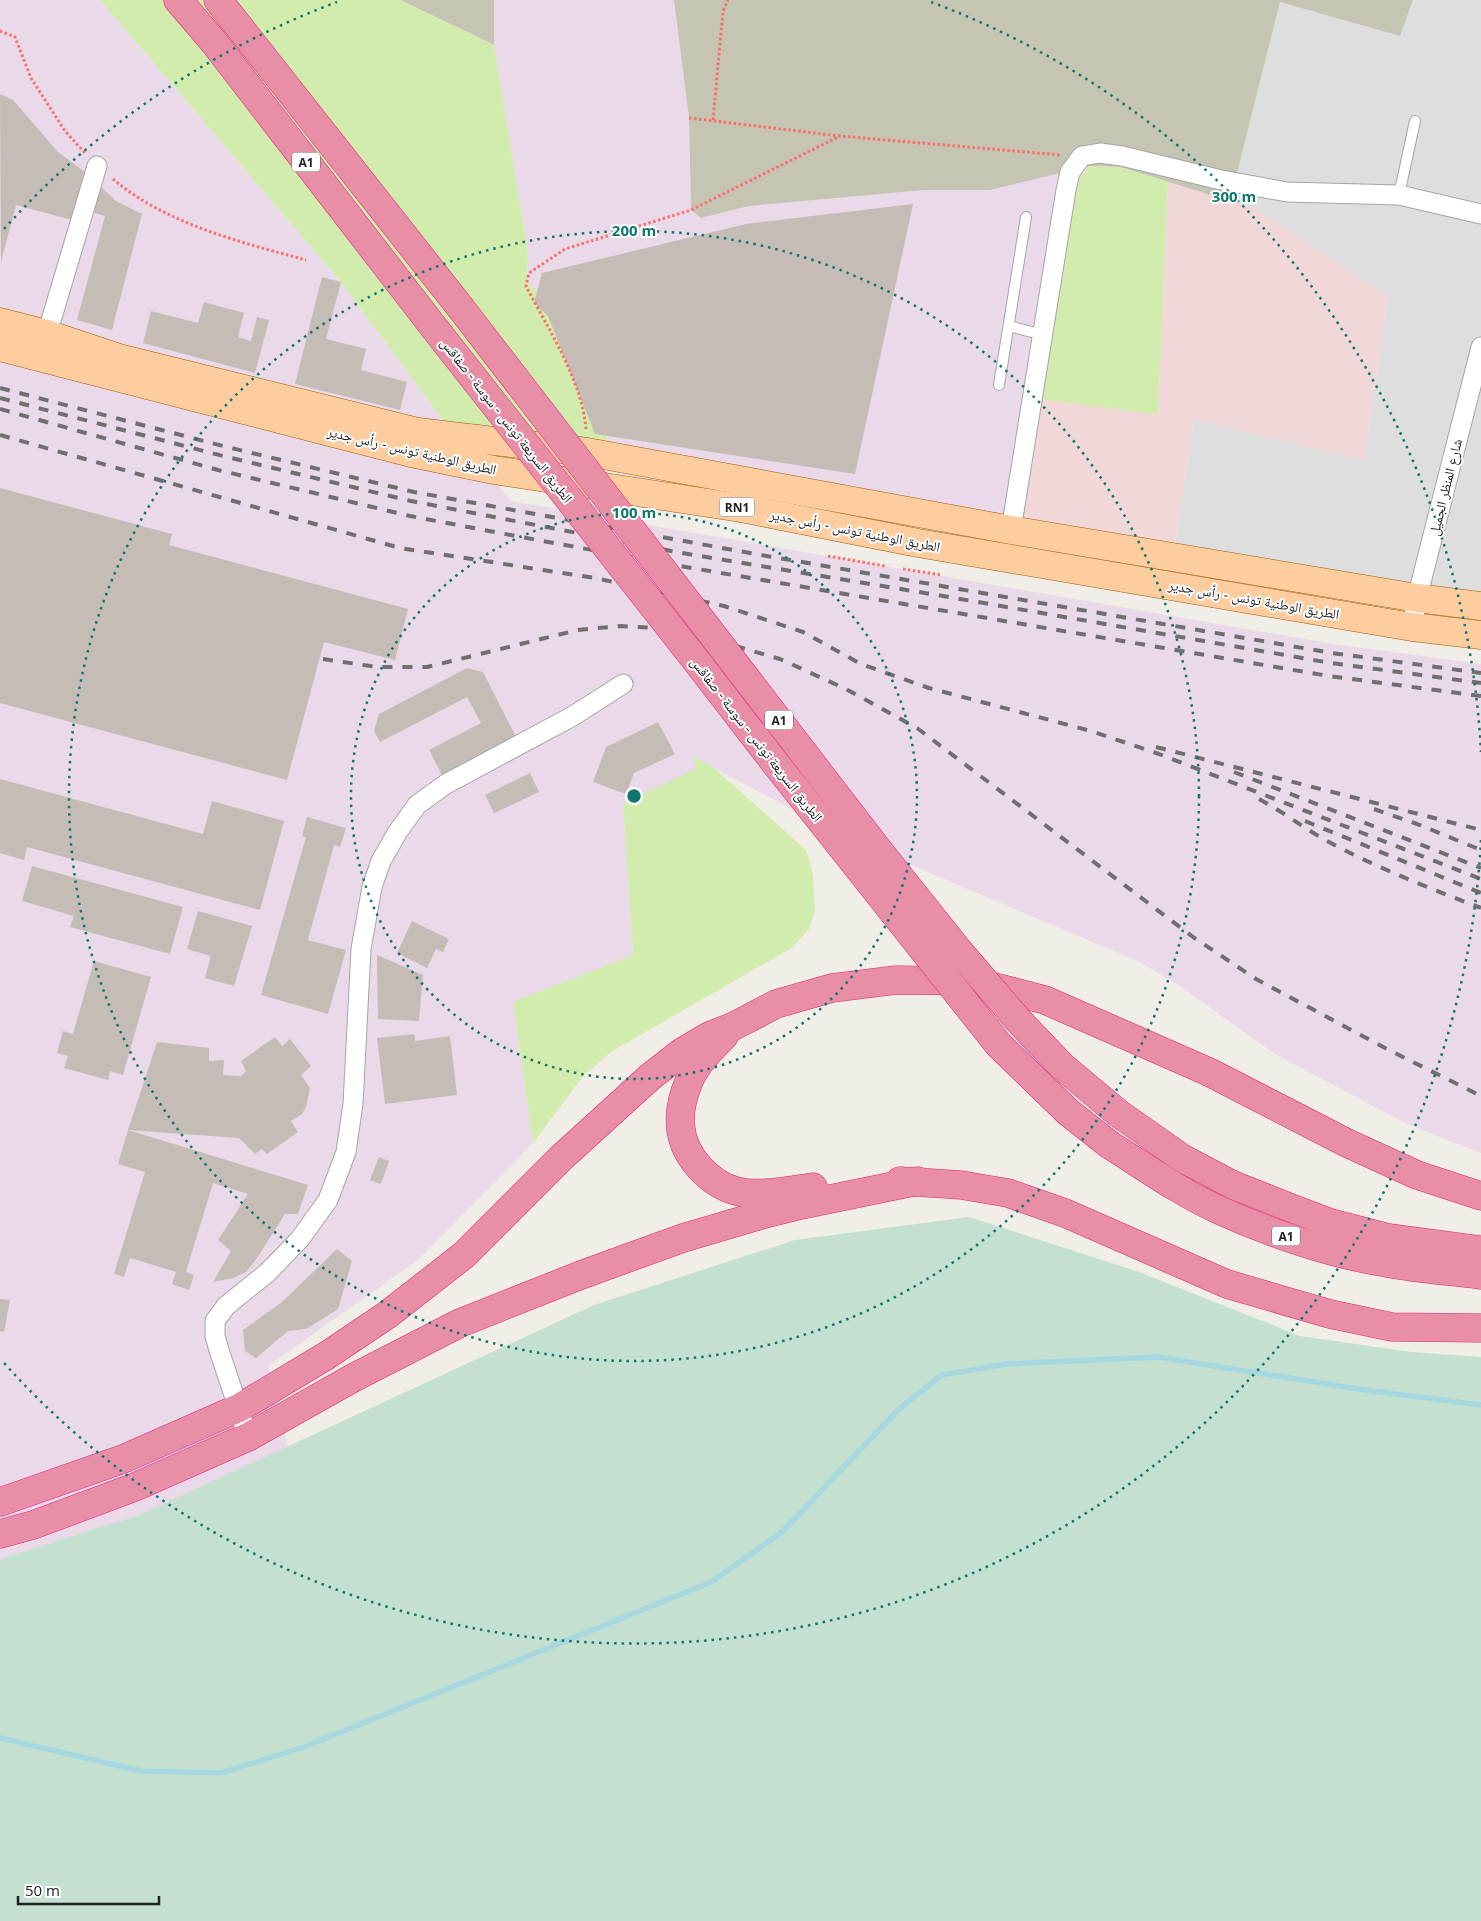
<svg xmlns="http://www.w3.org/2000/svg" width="1481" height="1921" font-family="'Open Sans','Noto Naskh Arabic',sans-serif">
  <rect width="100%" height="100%" fill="#f1ede7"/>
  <path fill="#dfdede" d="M 1413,0 L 1481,0 L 1481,594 L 1174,551 L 1194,419 L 1364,460 L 1388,297 L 1254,208 L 1230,201 L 1280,2 L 1400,36 Z"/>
  <path fill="#f2d7d8" d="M 1168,182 L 1254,208 L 1388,297 L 1364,460 L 1194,419 L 1174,551 L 1015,521 L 1032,398 L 1158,415 Z"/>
  <g fill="#ead9e9">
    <path d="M 0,0 L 100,0 L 341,282 L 445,423 L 511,501 L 1333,644 L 1481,664 L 1481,1153 L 1407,1124 L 1275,1054 L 1180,986 L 1140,962 L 845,837 L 695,758 L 697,769 L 623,803 L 633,955 L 513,1002 L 533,1143 L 419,1259 L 268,1366 L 288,1447 L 139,1515 L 0,1559 Z"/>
    <path d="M 494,0 L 674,0 L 689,118 L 691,210 L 701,218 L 749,206 L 924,190 L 990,190 L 1089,166 L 1060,203 L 1015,521 L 607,449 L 605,388 L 544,300 L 527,281 L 528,253 L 494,45 Z"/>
  </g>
  <g fill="#c6c4b2">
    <path d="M 400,0 L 494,0 L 494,45 Z"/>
    <path d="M 674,0 L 1413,0 L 1400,36 L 1280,2 L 1230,201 L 1120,167 L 1089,166 L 990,190 L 924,190 L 749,206 L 701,218 L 691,210 L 689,118 Z"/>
  </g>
  <g fill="#d1ecad">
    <path d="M 100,0 L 400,0 L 494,45 L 528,253 L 527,281 L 544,300 L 605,388 L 607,449 L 445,423 L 341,282 Z"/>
    <path d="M 1089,166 L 1120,167 L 1168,182 L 1158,415 L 1032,398 L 1060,202 Z"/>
    <path d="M 694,757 L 713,767 L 806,850 L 813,874 L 815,911 L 809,929 L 793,947 L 611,1052 L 584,1075 L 533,1143 L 513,1002 L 633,955 L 623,803 L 696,769 Z"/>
  </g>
  <path fill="#c4e0d0" d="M 969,1217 L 1139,1272 L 1300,1336 L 1411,1352 L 1481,1357 L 1481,1921 L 0,1921 L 0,1559 L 139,1515 L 594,1305 L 795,1240 Z"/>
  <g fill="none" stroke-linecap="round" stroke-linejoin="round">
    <path stroke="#a7d7df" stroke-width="5.5" d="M 0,1738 L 141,1771 L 221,1773 L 304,1747 L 711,1582 L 781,1533 L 899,1409 L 942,1375 L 1007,1364 L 1158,1357 L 1365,1390 L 1481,1405"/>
  </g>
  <g fill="#c6bcb6">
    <path d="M 0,94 L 13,100 L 58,152 L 86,173 L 72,220 L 16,205 L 1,262 Z"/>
    <path d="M 99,185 L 116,201 L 142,214 L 112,330 L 77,320 L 105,216 L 92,212 Z"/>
    <path d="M 913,204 L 855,474 L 595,434 L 548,316 L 534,303 L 542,273 L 746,224 Z"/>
    <path d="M 322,277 L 341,282 L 326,339 L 366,349 L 361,370 L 407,382 L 400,410 L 295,384 Z"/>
    <path d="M 204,302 L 244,313 L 238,337 L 251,341 L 257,317 L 269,320 L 255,373 L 143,343 L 151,311 L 198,323 Z"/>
    <path d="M 0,488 L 172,534 L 169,545 L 408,609 L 395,660 L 324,642 L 287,780 L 0,703 Z"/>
    <path d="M 467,668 L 483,672 L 516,737 L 442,775 L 429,750 L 481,723 L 467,697 L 380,742 L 374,731 L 379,714 Z"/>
    <path d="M 658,722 L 675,754 L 634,773 L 626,794 L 593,782 L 606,747 Z"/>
    <path d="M 530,773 L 539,792 L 494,813 L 485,795 Z"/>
    <path d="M 0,779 L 203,834 L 212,801 L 284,821 L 260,910 L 27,847 L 24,860 L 0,853 Z"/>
    <path d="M 307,817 L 346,828 L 340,847 L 334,845 L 308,940 L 346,950 L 328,1014 L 261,995 L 306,837 L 302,836 Z"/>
    <path d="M 32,866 L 183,907 L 170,954 L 70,927 L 74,916 L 22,901 Z"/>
    <path d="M 198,911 L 252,926 L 234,986 L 205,978 L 211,956 L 187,949 Z"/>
    <path d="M 412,921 L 449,939 L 443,952 L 436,949 L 427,968 L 397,953 Z"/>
    <path d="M 377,955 L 423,975 L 419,1021 L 378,1019 Z"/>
    <path d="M 94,961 L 151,977 L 123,1075 L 110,1071 L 108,1080 L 64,1068 L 68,1056 L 57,1053 L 63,1031 L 73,1034 Z"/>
    <path d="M 414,1034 L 415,1041 L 450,1036 L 457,1095 L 385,1104 L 377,1038 Z"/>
    <path d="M 275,1037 L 282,1046 L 290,1039 L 311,1066 L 301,1075 L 310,1088 L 306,1107 L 302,1114 L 291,1121 L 298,1132 L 267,1154 L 262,1149 L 255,1154 L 239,1138 L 128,1130 L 157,1042 L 209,1048 L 209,1061 L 224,1060 L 223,1075 L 241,1076 L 246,1071 L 241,1061 Z"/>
    <path d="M 128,1130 L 308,1185 L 298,1214 L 285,1214 L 255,1261 L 246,1272 L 233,1278 L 213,1282 L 231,1251 L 218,1240 L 248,1194 L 213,1183 L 186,1272 L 194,1275 L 189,1290 L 172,1284 L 176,1272 L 130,1258 L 124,1277 L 114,1274 L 145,1172 L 118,1164 Z"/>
    <path d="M 379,1157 L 389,1161 L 381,1184 L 370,1180 Z"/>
    <path d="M 337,1249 L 352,1261 L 338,1309 L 306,1329 L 288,1331 L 256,1358 L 245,1351 L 243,1330 L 282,1302 Z"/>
    <path d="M 0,1299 L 10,1300 L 4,1332 L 0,1331 Z"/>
  </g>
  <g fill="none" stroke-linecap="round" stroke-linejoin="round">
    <g stroke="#a5a5a5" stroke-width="12">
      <g id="lane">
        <path d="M 1399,195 L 1415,121"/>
        <path d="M 1009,326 L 1043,335"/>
        <path d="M 999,385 L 1026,217"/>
      </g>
    </g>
    <g stroke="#a5a5a5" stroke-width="21">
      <g id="street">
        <path d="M 47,334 L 97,166"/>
        <path d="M 1011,530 L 1066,190 L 1070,172 L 1082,156 L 1100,153 L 1122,156 L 1221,180 L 1287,192 L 1399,195 L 1481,214"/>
        <path d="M 1412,627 L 1417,598 L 1481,347"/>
        <path d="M 248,1437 L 219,1350 L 215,1336 L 215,1321 L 226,1306 L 267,1273 L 300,1239 L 328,1200 L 346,1152 L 353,1104 L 361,949 L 372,887 L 381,861 L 397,833 L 417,805 L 446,784 L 573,716 L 623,684"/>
      </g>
    </g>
    <g stroke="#9d5b00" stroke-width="29">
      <g id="primary">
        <path d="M 0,322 L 47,334 L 119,358 L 418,432 L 587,452 L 1011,530 L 1417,598 L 1481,606"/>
        <path d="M 0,347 L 411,453 L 494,470 L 741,508 L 918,543 L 1412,627 L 1481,635"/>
      </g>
    </g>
    <g stroke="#df2575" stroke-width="29">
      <g id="highway">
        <path d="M 178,0 L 213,41 L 432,325"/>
        <path d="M 218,0 L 460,307"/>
        <path d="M 724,1036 C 711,1049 696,1064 689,1081 C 676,1112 676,1141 699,1167 C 709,1178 721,1187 736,1191 C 758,1197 791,1190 813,1187"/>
        <path d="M 1118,1113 L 1182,1158 L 1233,1185 L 1291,1208 L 1331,1223 L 1389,1238 L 1481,1250"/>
        <path d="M 1110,1145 C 1145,1167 1180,1192 1217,1209 C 1269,1233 1331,1254 1387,1263 C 1418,1269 1450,1271 1481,1275"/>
        <path d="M 900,1181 L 961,1185 L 1008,1193 L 1065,1213 L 1227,1284 L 1330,1314 L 1392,1327 L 1481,1328"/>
        <path d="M 0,1502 L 123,1459 L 239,1408 L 326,1356 L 387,1315 L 464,1255 L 561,1158 L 650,1077 L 682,1052 L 709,1036 L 732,1027 L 776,1004 L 832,988 L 896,980 L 971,981 L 1045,1000 L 1209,1072 L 1347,1143 L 1417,1175 L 1481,1196"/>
        <path d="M 0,1534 L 33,1525 L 135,1487 L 248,1437 L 353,1378 L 460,1323 L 581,1275 L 683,1238 L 761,1215 L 801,1205 L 918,1181"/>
      </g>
    </g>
    <g stroke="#fc6f6d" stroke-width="3" stroke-dasharray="2.5 2.5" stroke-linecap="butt">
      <path d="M 0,31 L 15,37 L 31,78 L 65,131 L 86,154"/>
      <path d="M 689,118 L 840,136 L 1061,155"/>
      <path d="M 713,120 L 723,11 L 728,0"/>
      <path d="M 113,179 C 166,224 240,242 306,260"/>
      <path d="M 586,429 C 582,380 548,329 526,286 L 529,273 L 565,249 L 691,210 L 840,136"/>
      <path d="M 828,556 L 885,566"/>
      <path d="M 903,569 L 942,575"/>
    </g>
    <use href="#lane" stroke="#fff" stroke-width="10"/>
    <use href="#street" stroke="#fff" stroke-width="19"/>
    <use href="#primary" stroke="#fdcda0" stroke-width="28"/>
    <use href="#highway" stroke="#e98ea7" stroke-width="28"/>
    <g stroke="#6f6f6f" stroke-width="4" stroke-dasharray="10 10" stroke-linecap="butt">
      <path d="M 0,388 L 227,447 L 414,492 L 761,555 L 1332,653 L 1481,673"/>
      <path d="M 0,398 L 223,456 L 411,501 L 520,522 L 682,553 L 943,596 L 1331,663 L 1481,683"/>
      <path d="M 0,409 L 218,470 L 410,516 L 521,537 L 680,566 L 1329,676 L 1481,696"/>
      <path d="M 0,435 L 400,548 L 595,578 L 724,606 L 803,632 L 861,664 L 929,688 L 1091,731 L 1159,754 L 1481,879"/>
      <path d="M 323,659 L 377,667 L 427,667 L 578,630 L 620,626 L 677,629 L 780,659 L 846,689 L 917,728 L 1193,937 L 1256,979 L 1385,1048 L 1481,1096"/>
      <path d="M 1156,747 L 1481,830"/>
      <path d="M 1234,772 L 1481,868"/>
      <path d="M 1259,799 C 1283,812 1304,828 1327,841 C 1377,868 1429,888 1481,908"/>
      <path d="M 1374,809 L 1417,824 L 1481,850"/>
      <path d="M 1305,821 L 1481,893"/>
    </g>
    <g stroke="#df2575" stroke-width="29" stroke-linecap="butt">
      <g id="highway-bridge">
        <path d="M 460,307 L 876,847 L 958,950 L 1018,1020 L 1062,1066 L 1118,1113"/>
        <path d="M 432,325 L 698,663 L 772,759 L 998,1044 L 1068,1112 L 1110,1145"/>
      </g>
    </g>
    <use href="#highway-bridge" stroke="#e98ea7" stroke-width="28"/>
  </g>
  <g fill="none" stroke="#0f766e" stroke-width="2.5" stroke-dasharray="2.5 5">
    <circle cx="634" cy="796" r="283"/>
    <circle cx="634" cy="796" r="565"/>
    <path d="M1481 840A848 848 0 0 1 4 1363M4 229A848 848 0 0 1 337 2M931 2A848 848 0 0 1 1481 752"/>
  </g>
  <g text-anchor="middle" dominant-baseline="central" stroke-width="4" stroke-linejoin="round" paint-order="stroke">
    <g fill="#fff" stroke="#646464" stroke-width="1">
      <rect x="292" y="152.5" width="28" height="19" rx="4"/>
      <rect x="719.5" y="497.5" width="35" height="19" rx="4"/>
      <rect x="765" y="710.5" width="28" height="19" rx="4"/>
      <rect x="1272" y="1226.5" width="28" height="19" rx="4"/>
    </g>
    <g font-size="12" font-weight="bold" fill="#212121">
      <text x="306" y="162">A1</text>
      <text x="737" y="507">RN1</text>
      <text x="779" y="720">A1</text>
      <text x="1286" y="1236">A1</text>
    </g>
    <g font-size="14" fill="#212121" stroke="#fff">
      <text transform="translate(507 420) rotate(52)">الطريق السريعة تونس - سوسة - صفاقس</text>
      <text transform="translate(412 450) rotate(13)">الطريق الوطنية تونس - رأس جدير</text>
      <text transform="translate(1445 487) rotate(-76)">شارع المنظر الجميل</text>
      <text transform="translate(855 530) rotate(11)">الطريق الوطنية تونس - رأس جدير</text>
      <text transform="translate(1254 599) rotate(10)">الطريق الوطنية تونس - رأس جدير</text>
      <text transform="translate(757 739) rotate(52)">الطريق السريعة تونس - سوسة - صفاقس</text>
    </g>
  </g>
  <circle cx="634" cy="796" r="8" fill="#0f766e" stroke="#fff" stroke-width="2.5"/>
  <g font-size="15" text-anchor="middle" font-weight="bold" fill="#0f766e" stroke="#fff" stroke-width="4" stroke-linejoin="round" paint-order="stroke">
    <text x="1234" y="202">300 m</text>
    <text x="634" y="236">200 m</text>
    <text x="634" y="518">100 m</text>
  </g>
  <path d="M18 1896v8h141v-8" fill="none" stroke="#212121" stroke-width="2.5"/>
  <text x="25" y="1896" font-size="15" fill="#212121" stroke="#ffffff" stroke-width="4" paint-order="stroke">50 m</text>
</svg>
